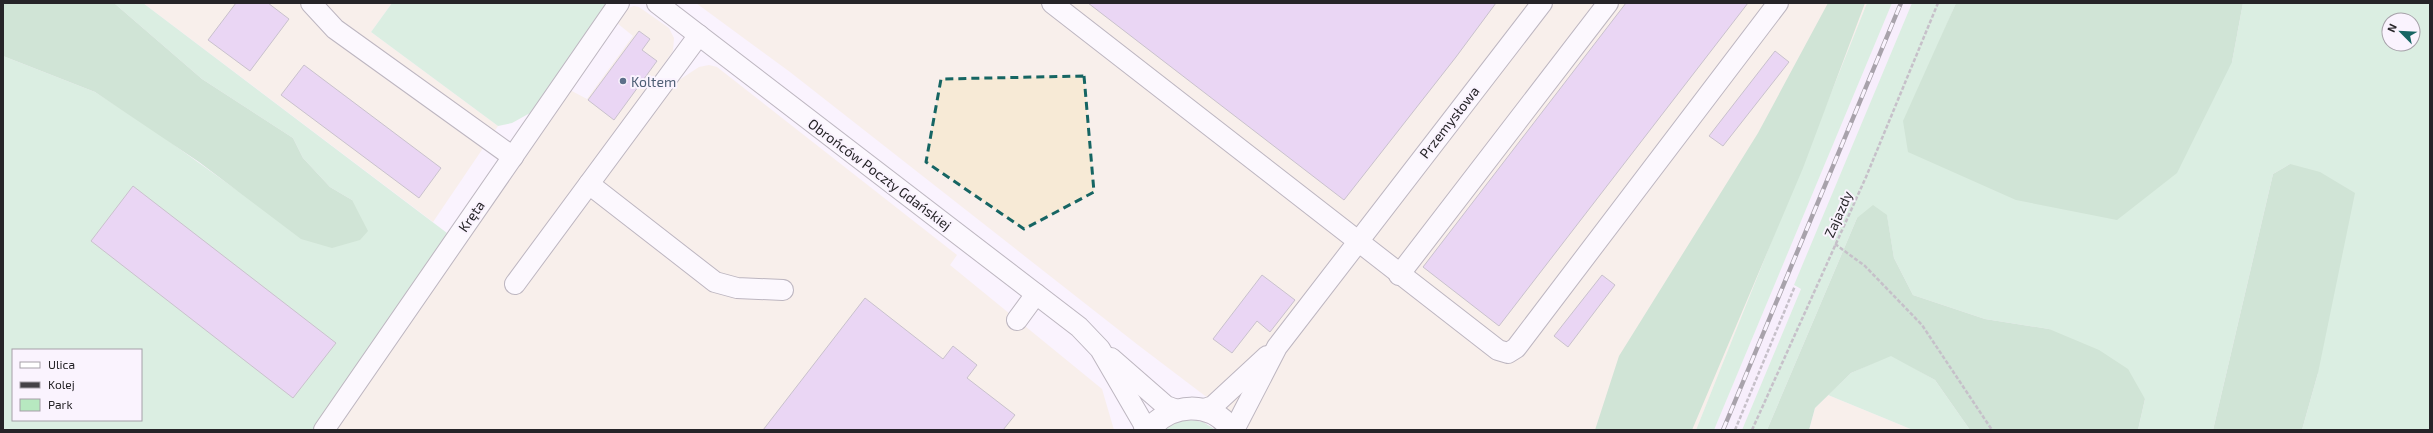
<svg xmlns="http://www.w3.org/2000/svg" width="2433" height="433" font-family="'Exo 2',sans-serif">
  <rect width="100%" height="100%" fill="#faf3fe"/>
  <g fill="#f7ead6">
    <path d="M 143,3 L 392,3 L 371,32 L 498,126 L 433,222 Z"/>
    <path d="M 696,3 L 1867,3 L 1696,430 L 1250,430 L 1138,345 L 790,72 Z"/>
    <path d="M 634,6 L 639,7 L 669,28 L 674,38 L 673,51 L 656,76 L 670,86 L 699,67 L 709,65 L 717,67 L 957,255 L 950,265 L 1102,389 L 1114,430 L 335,430 L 568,89 L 587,99 L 633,36 L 617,23 L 628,8 Z"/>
    <path d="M 1828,395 L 1913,430 L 1809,430 L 1815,408 Z"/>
  </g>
  <path fill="#f4e8fa" d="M 1892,3 L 1912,3 L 1794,286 L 1801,289 L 1742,430 L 1714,430 Z"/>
  <g fill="#b7e8c0" fill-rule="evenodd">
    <path d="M 114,3 L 143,3 L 447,233 L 440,248 L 315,430 L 3,430 L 3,56 L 95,92 L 152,129 L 238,191 L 352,200 L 330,187 L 303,158 L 293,138 L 202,79 ZM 13,350 L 141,350 L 141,420 L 13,420 Z"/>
    <path d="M 392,3 L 607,3 L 585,39 L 530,113 L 512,123 L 498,126 L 371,32 Z"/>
    <path d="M 1867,3 L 1892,3 L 1714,430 L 1696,430 Z"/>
    <path d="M 1912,3 L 1956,3 L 1934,54 L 2232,62 L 2243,3 L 2430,3 L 2430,430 L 2302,430 L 2318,373 L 2290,164 L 2273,174 L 2213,430 L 2138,430 L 2145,399 L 2049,329 L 1985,319 L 1913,295 L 1894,258 L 1887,216 L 1857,218 L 1767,430 L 1742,430 L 1801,289 L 1794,285 ZM 2389,20 L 2413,20 L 2413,44 L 2389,44 Z"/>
    <path d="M 1891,355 L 1935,380 L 1970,430 L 1913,430 L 1828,395 L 1851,373 Z"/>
    <path d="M 1191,420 L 1203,422 L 1216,430 L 1163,430 L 1179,421 Z"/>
  </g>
  <g fill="#9dd2a6">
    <path d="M 3,3 L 114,3 L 202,79 L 293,138 L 303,158 L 330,187 L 352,200 L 368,231 L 360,240 L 332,248 L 301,239 L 199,162 L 95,92 L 3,56 Z"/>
    <path d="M 1828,3 L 1865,3 L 1803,168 L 1692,430 L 1595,430 L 1619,356 L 1758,133 Z"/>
    <path d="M 1956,3 L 2243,3 L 2232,62 L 2177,173 L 2117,220 L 2016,200 L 1908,152 L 1903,121 Z"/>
    <path d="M 2290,164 L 2320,172 L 2355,193 L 2318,373 L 2302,430 L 2213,430 L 2273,174 Z"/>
    <path d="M 1873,205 L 1887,215 L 1894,258 L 1913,295 L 1985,319 L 2049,329 L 2099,350 L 2128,369 L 2145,399 L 2138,430 L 1970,430 L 1935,380 L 1891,356 L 1851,373 L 1815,408 L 1809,430 L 1767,430 L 1857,218 Z"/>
  </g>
  <g fill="#d7b4e9" stroke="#8d8690">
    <path d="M 236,3 L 268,3 L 289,19 L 250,71 L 208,40 Z"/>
    <path d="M 1088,3 L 1496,3 L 1456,57 L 1344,200 Z"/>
    <path d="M 1626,3 L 1748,3 L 1499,326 L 1423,267 Z"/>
    <path d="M 639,31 L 650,39 L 642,50 L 657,61 L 614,120 L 588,100 Z"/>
    <path d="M 1775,51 L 1789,62 L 1723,146 L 1709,136 Z"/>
    <path d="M 304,65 L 441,168 L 419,198 L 281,95 Z"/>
    <path d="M 133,186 L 336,343 L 293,398 L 91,241 Z"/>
    <path d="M 1262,275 L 1295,300 L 1270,332 L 1257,321 L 1232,353 L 1213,339 Z"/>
    <path d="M 1602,275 L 1615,285 L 1568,347 L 1554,336 Z"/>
    <path d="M 865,298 L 943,359 L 953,346 L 977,365 L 967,378 L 1015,415 L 1003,430 L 763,430 Z"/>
  </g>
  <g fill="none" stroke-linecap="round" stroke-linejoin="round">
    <g stroke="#736d76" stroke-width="22">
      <g id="minor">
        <path d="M 311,3 L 335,29 L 513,157"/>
        <path d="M 657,3 L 1079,327 L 1100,349 L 1143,423 L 1145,430"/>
        <path d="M 1052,3 L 1498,350 L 1508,353 L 1516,348 L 1778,3"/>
        <path d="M 589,184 L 715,282 L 737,288 L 783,290"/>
        <path d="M 1399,275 L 1608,3"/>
        <path d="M 515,284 L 699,35"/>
        <path d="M 1017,320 L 1036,294"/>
        <path d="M 1111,358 L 1166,406 L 1177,410"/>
        <path d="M 1202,410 L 1213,406 L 1267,356"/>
        <path d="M 324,430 L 619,3"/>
        <path d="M 1234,430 L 1277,347 L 1542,3"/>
      </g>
    </g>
    <g stroke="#736d76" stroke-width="24">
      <path id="major" d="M 1149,430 C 1170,403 1211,400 1232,430"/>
    </g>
    <g stroke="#88838b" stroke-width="2.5" stroke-dasharray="4 2" stroke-linecap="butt">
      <path d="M 1835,244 L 1865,266 L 1922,325 L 1992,430"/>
      <path d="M 1735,430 L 1795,286"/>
      <path d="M 1752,430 L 1866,177 L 1938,3"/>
    </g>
    <use href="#minor" stroke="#fff" stroke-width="20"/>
    <use href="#major" stroke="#fff" stroke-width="22"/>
    <g stroke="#454247" stroke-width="4.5">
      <path id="rail" d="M 1723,430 L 1901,3"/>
    </g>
    <use href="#rail" stroke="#faf3fe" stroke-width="3" stroke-dasharray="9" stroke-linecap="butt"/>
  </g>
  <path d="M0 0H2433V433H0ZM 1084,76 L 1094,192 L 1024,229 L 926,162 L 941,79 Z" fill="#faf3fe" fill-opacity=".55" fill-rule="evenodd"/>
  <path fill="none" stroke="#166563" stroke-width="3" stroke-dasharray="8 5" stroke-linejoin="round" d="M 1084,76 L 1094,192 L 1024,229 L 926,162 L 941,79 Z"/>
  <circle fill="#5c6f8a" stroke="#faf3fe" stroke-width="1.5" cx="623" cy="81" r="4"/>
  <g text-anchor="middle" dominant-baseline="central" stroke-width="4" stroke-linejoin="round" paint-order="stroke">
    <g font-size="14" fill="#4e5e75" stroke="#faf3fe" text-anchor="start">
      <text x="631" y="81">Koltem</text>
    </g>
    <g font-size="14" fill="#262428" stroke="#faf3fe">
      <text transform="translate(1449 122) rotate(-52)">Przemysłowa</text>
      <text transform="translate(880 174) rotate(37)">Obrońców Poczty Gdańskiej</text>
      <text transform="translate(1838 214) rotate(-66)">Zajazdy</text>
      <text transform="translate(471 216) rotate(-55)">Kręta</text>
    </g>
  </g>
  <rect width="2433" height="433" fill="none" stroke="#262428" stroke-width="8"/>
  <rect x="12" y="349" width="130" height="72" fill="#faf3fe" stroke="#a5a0a8"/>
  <rect x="20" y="362" width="20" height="6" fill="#ffffff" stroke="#a5a0a8"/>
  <text x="48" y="369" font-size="12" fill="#262428">Ulica</text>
  <rect x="20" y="382" width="20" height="6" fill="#454247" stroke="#a5a0a8"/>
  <text x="48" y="389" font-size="12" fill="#262428">Kolej</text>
  <rect x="20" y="399" width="20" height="12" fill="#b7e8c0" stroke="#a5a0a8"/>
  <text x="48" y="409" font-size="12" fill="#262428">Park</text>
  <g transform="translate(2401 32) rotate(294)"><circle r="19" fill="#faf3fe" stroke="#a5a0a8"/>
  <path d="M0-3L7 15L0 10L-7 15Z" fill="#166563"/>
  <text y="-6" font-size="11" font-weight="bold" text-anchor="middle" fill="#262428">N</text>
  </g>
</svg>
